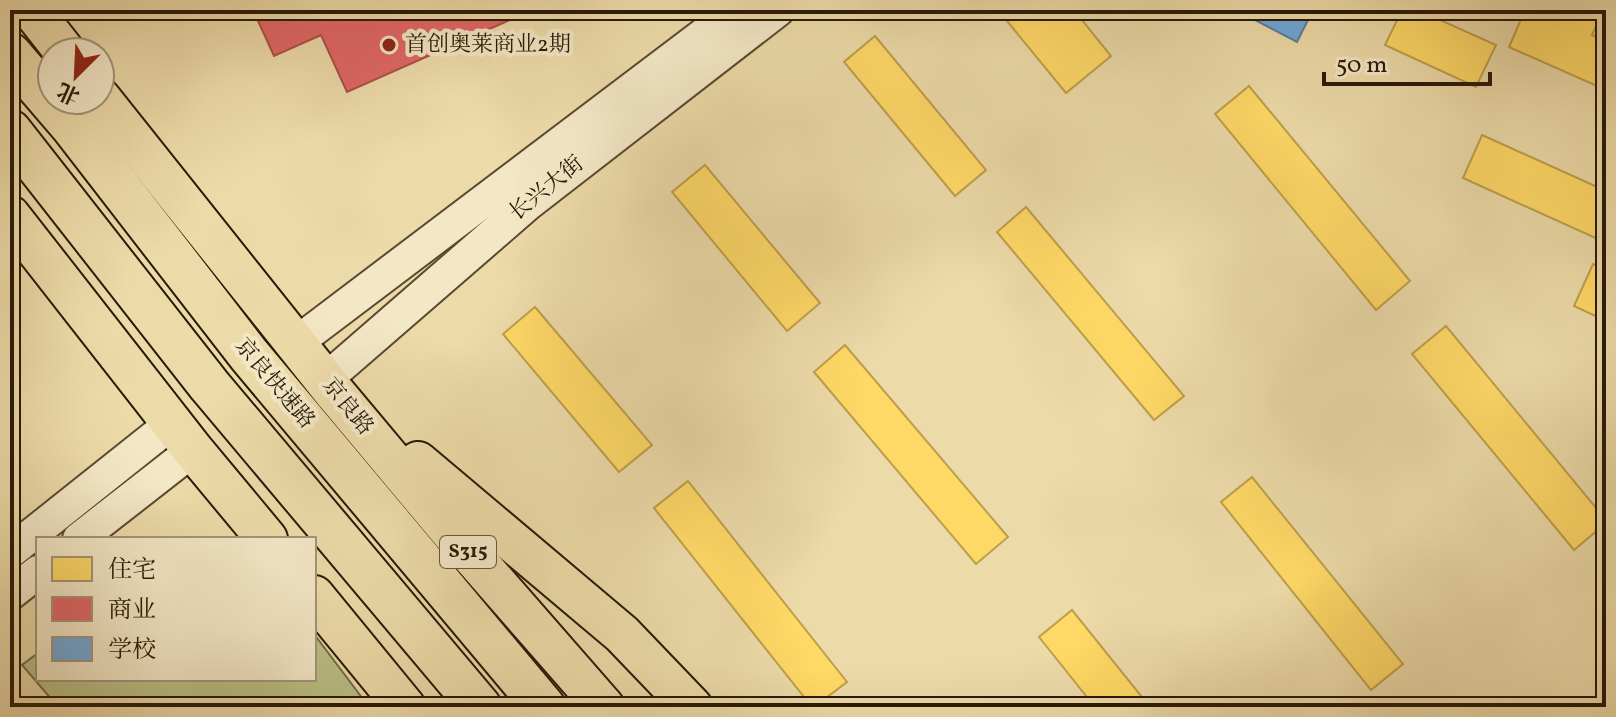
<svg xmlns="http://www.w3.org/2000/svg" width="1616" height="717" font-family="Vollkorn,'Noto Serif SC',serif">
  <rect width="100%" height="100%" fill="#ecdaa8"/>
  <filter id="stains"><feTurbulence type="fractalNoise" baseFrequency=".0025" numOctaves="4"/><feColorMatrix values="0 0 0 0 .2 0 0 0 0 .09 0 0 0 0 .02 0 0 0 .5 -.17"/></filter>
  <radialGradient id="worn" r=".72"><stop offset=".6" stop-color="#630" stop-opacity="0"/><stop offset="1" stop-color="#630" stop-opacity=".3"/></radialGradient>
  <path fill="#b9bf86" stroke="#706c47" stroke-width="2" d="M 314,634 L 369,707 L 58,707 L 22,665 L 38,653 L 38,679 L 314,679 Z"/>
  <g fill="#ffd966" stroke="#be9f4a" stroke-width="2">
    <path d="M 998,10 L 1074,10 L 1111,56 L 1066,93 Z"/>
    <path d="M 1402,10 L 1418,10 L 1496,45 L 1476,87 L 1385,45 Z"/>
    <path d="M 1525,10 L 1542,13 L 1543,10 L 1594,10 L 1602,13 L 1592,35 L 1606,41 L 1606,90 L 1509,47 Z"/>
    <path d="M 875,36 L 986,170 L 955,196 L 844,62 Z"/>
    <path d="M 1249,86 L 1410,281 L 1376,310 L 1215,114 Z"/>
    <path d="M 1482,135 L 1606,191 L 1606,231 L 1602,241 L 1463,178 Z"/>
    <path d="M 705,165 L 820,303 L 787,331 L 672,192 Z"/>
    <path d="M 1026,207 L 1184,396 L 1154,420 L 997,232 Z"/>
    <path d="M 1593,264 L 1606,270 L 1606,321 L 1574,306 Z"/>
    <path d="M 535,307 L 652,445 L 619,472 L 503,334 Z"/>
    <path d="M 1446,326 L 1606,520 L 1606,523 L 1574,550 L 1412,354 Z"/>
    <path d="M 845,345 L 1008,537 L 976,564 L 814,372 Z"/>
    <path d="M 1252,477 L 1403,664 L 1371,690 L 1221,502 Z"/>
    <path d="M 688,481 L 847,682 L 814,707 L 812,707 L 654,508 Z"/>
    <path d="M 1072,610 L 1150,707 L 1095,707 L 1039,637 Z"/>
  </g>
  <path fill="#e06666" stroke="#a94f4a" stroke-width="2" d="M 253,10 L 505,10 L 510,20 L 347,92 L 321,35 L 274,56 Z"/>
  <path fill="#6fa8dc" stroke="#5a7d9c" stroke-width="2" d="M 1236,10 L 1313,10 L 1297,42 Z"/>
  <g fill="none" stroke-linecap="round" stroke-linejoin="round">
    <g stroke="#594930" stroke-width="36">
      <g id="tertiary">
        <path d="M 296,343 L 736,10"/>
        <path d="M 325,380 L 529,203 L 778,10"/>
        <path d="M 79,539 L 193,450"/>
        <path d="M 10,552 L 172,423"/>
        <path d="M 10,594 L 38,572"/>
      </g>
    </g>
    <g stroke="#281908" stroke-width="44">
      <g id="primary">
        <path d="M 32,10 L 65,52"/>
        <path d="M 100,98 L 335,393 L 453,534 L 604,707"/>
        <path d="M 10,216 L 193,450 L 267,539"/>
        <path d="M 418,462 L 622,634 L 692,707"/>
        <path d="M 314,596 L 405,707"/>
      </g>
    </g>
    <g stroke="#281908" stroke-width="46">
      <g id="trunk">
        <path d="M 10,54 L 71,125 L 249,355 L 544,707"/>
        <path d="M 10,131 L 209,385 L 480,707"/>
      </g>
    </g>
    <use href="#tertiary" stroke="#f3e7c6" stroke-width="32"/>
    <use href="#primary" stroke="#ecdaa8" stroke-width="40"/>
    <use href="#trunk" stroke="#ecdaa8" stroke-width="42"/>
  </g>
  <circle fill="#8f2418" stroke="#f3e7c6" stroke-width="3" cx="389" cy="45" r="8"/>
  <g text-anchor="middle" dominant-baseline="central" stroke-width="8" stroke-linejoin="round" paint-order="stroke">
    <rect fill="#f3e7c6" stroke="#655741" stroke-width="2" x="440" y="536" width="56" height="32" rx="6"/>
    <g font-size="20" font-weight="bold" fill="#281908">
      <text x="468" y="552">S315</text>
    </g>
    <g font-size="22" fill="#281908" stroke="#f3e7c6" text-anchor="start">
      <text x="405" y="45">首创奥莱商业2期</text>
    </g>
    <g font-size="22" fill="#281908" stroke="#f3e7c6">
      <text transform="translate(547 189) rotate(-39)">长兴大街</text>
      <text transform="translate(274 384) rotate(50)">京良快速路</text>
      <text transform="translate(347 407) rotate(51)">京良路</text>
    </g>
  </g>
  <rect width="1616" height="717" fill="none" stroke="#ecdaa8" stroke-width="40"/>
  <rect x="12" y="12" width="1592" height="693" fill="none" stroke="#281908" stroke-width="4"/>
  <rect x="20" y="20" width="1576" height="677" fill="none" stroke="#281908" stroke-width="2"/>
  <rect x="36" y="537" width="280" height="144" fill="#f3e7c6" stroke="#a2957a" stroke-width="2"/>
  <rect x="52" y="557" width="40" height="24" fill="#ffd966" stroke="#a2957a" stroke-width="2"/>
  <text x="108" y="577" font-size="24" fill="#281908">住宅</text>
  <rect x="52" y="597" width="40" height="24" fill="#e06666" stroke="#a2957a" stroke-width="2"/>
  <text x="108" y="617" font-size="24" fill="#281908">商业</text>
  <rect x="52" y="637" width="40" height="24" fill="#6fa8dc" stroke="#a2957a" stroke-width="2"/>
  <text x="108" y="657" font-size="24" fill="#281908">学校</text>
  <g transform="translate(76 76) rotate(204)"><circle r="38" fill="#f3e7c6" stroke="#a2957a" stroke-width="2"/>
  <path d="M0-6L14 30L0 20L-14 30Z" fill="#8f2418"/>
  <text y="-12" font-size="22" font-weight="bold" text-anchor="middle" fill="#281908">北</text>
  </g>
  <path d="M1324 72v12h166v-12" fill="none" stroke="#281908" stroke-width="4"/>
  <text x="1336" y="72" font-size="24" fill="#281908" stroke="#f3e7c6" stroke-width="6" paint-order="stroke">50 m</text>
  <rect width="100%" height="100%" filter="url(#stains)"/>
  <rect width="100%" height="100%" fill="url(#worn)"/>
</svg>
